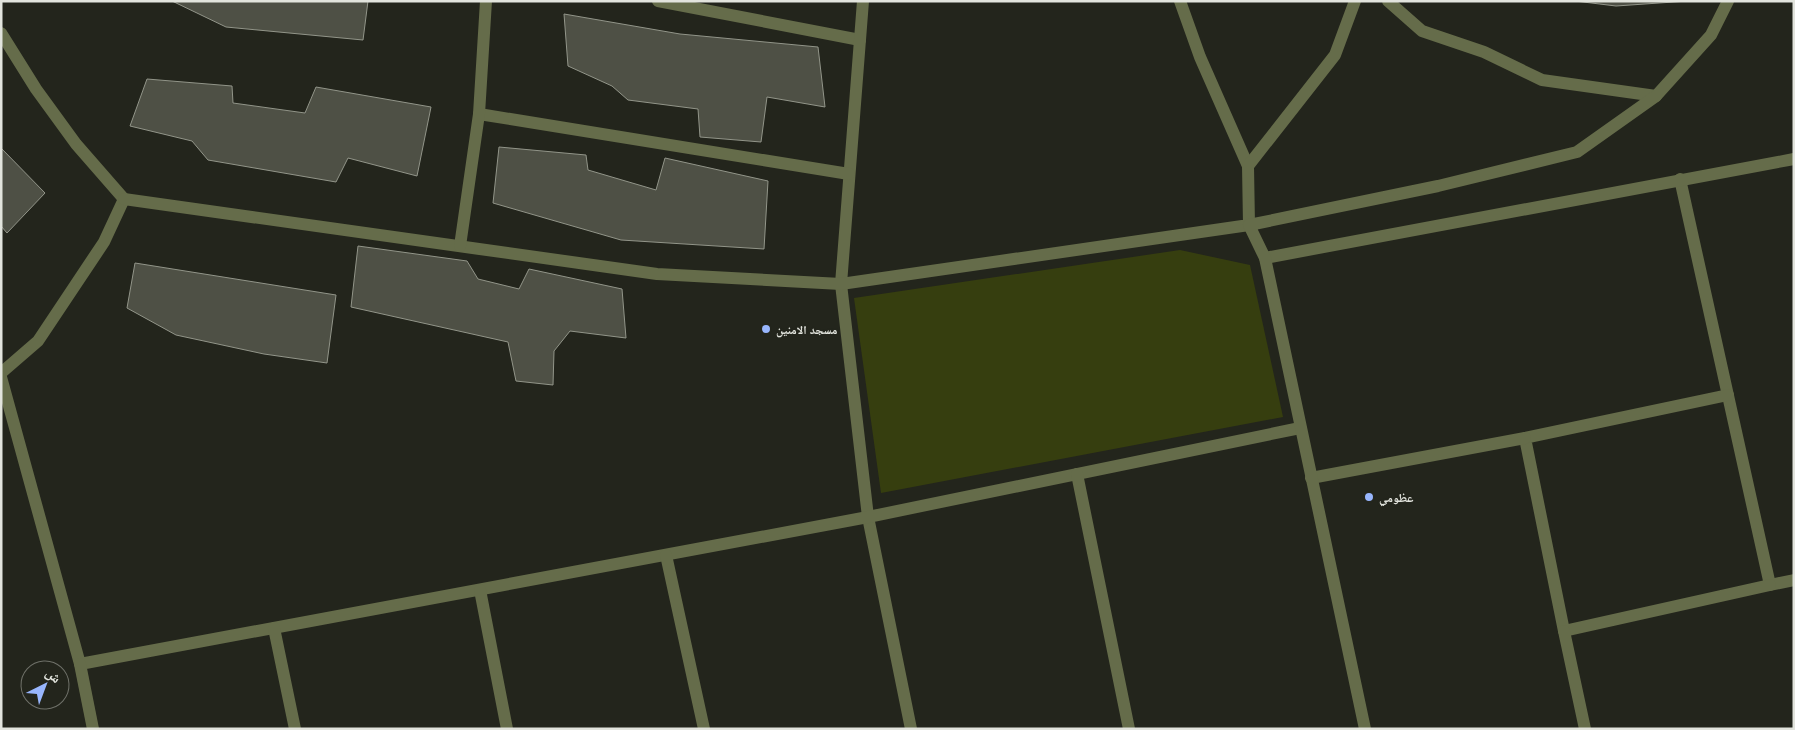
<svg xmlns="http://www.w3.org/2000/svg" width="1795" height="730" font-family="'Noto Sans','Noto Naskh Arabic',sans-serif">
  <rect width="100%" height="100%" fill="#23251c"/>
  <path fill="#363e0f" d="M 1180,250 L 1250,265 L 1283,417 L 881,493 L 854,298 Z"/>
  <g fill="#4e5045" stroke="#929589">
    <path d="M 172,1 L 368,1 L 363,40 L 226,27 Z"/>
    <path d="M 1575,1 L 1688,1 L 1616,6 Z"/>
    <path d="M 564,14 L 680,34 L 818,47 L 825,107 L 767,97 L 761,142 L 700,137 L 698,109 L 628,100 L 612,86 L 568,66 Z"/>
    <path d="M 147,79 L 232,86 L 233,103 L 305,113 L 316,87 L 431,107 L 417,176 L 348,158 L 336,182 L 208,160 L 192,141 L 130,126 Z"/>
    <path d="M 499,147 L 586,155 L 588,170 L 656,190 L 665,158 L 768,181 L 764,249 L 621,240 L 493,203 Z"/>
    <path d="M 1,148 L 45,193 L 7,233 L 1,226 Z"/>
    <path d="M 358,246 L 467,261 L 478,279 L 519,289 L 529,269 L 622,289 L 626,338 L 570,331 L 554,351 L 553,385 L 516,381 L 508,342 L 351,307 Z"/>
    <path d="M 135,263 L 336,295 L 327,363 L 264,354 L 176,335 L 127,308 Z"/>
  </g>
  <g fill="none" stroke-linecap="round" stroke-linejoin="round">
    <g stroke="#656c4a" stroke-width="12">
      <path d="M 658,1 L 860,40"/>
      <path d="M 863,1 L 841,284 L 868,517 L 911,729"/>
      <path d="M 1180,1 L 1200,57 L 1248,166"/>
      <path d="M 1388,1 L 1422,31 L 1484,52 L 1542,80 L 1656,96"/>
      <path d="M 1,33 L 36,89 L 76,144 L 124,199 L 104,242 L 38,341 L 1,373"/>
      <path d="M 479,114 L 849,174"/>
      <path d="M 1680,179 L 1770,585 L 1794,580"/>
      <path d="M 124,199 L 657,274 L 841,284 L 1249,225 L 1248,166 L 1335,55 L 1355,1"/>
      <path d="M 460,246 L 479,114 L 486,1"/>
      <path d="M 1265,258 L 1794,159"/>
      <path d="M 1,377 L 80,664 L 868,517 L 1300,428"/>
      <path d="M 1728,395 L 1525,438 L 1564,631 L 1770,585"/>
      <path d="M 1077,474 L 1129,729"/>
      <path d="M 1311,478 L 1525,438"/>
      <path d="M 666,555 L 704,729"/>
      <path d="M 480,590 L 507,729"/>
      <path d="M 274,628 L 295,729"/>
      <path d="M 1564,631 L 1585,729"/>
      <path d="M 80,664 L 93,729"/>
      <path d="M 1365,729 L 1265,258 L 1249,225 L 1438,186 L 1577,152 L 1656,96 L 1711,35 L 1728,1"/>
    </g>
  </g>
  <g fill="#98b6fd" stroke="#23251c" stroke-width="2">
    <circle cx="766" cy="329" r="5"/>
    <circle cx="1369" cy="497" r="5"/>
  </g>
  <g text-anchor="middle" dominant-baseline="central" stroke-width="4" stroke-linejoin="round" paint-order="stroke">
    <g font-size="12" font-weight="bold" fill="#e2e4dd" stroke="#23251c" text-anchor="start">
      <text x="776" y="329">مسجد الامنين</text>
      <text x="1379" y="497">عظومي</text>
    </g>
  </g>
  <rect width="1795" height="730" fill="none" stroke="#e2e4dd" stroke-width="5"/>
  <g transform="translate(45 685) rotate(42)"><circle r="24" fill="#23251c" stroke="#6f7169"/>
  <path d="M0-4L9 19L0 12L-9 19Z" fill="#98b6fd"/>
  <text y="-8" font-size="14" font-weight="bold" text-anchor="middle" fill="#e2e4dd">ش</text>
  </g>
</svg>
